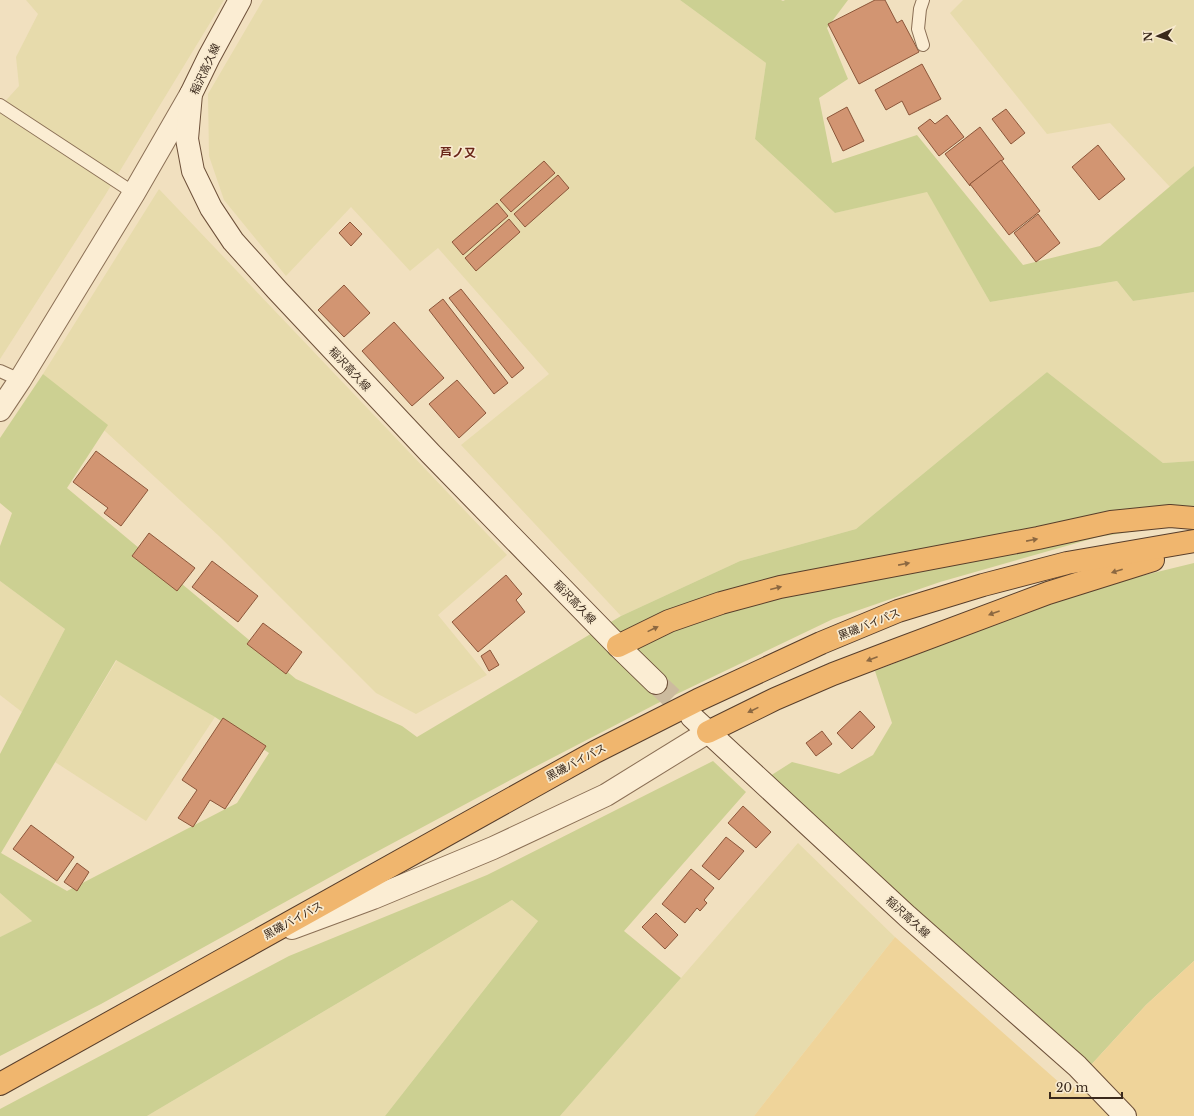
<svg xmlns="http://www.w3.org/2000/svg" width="1194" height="1116" font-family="'Libre Baskerville','Noto Sans JP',serif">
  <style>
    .farmland { fill: #e7dbac }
    .green { fill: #ccd092; fill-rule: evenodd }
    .sand { fill: #efd49a }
    .building { fill: #d29572; stroke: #8c563a }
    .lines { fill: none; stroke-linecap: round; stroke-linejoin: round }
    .secondary-tunnel { stroke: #ccbb9e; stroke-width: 22; stroke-dasharray: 22 11; stroke-linecap: butt }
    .service-casing { stroke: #8b7056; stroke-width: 14 }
    .minor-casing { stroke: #8b7056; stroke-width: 24 }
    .secondary-casing { stroke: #6d5039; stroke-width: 24 }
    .trunk-casing { stroke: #583e2b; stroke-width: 24 }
    .service { stroke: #fbedd3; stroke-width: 12 }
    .minor { stroke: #fbedd3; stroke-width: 22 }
    .secondary { stroke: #fbedd3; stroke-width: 22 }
    .trunk { stroke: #f0b66e; stroke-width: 22 }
    .oneway { fill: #8c6841 }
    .labels { text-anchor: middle; stroke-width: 3.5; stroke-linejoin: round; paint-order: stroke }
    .street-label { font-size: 11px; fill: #3a291c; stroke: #f8eacf }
    .neighbourhood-label { font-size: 12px; font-weight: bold; fill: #692518; stroke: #f8eacf }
  </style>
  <rect width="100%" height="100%" fill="#f1e0bf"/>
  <g class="farmland">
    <polygon points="26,0 224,0 104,197 0,359 0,107 19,86 16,57 38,14"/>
    <polygon points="263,0 680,0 766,63 755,139 835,213 927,191 990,302 1117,281 1133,301 1194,292 1194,461 1163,463 1047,372 856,529 740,561 621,616 461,445 549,374 438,248 410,271 351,207 286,276 224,200 209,156 208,94"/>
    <polygon points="963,0 1194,0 1194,166 1170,187 1110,123 1047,134 950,13"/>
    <polygon points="159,189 507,555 438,615 487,675 416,714 376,693 219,536 43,374"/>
    <polygon points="0,581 65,629 22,712 0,695"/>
    <polygon points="117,660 215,717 146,821 55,762"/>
    <polygon points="798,843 895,937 754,1116 560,1116 681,978"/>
    <polygon points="0,893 32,921 0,937"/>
    <polygon points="512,900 538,921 385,1116 147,1116"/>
  </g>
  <g class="green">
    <polygon points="680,0 781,0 783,1 785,0 848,0 827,28 848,79 819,98 832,163 917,135 1023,265 1100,246 1194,166 1194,292 1133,301 1117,281 990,302 927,192 835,213 755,139 766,63"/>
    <path d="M1047 372 1163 463 1194 461V522L1098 537 940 582 833 619 656 704 527 771 352 865 101 1004 0 1056V937L32 921 0 893V754L65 629 0 581V546L12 513 0 503V438L43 374 108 425 67 488 296 679 402 726 417 737 621 616 740 561 856 529ZM116 660 215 717 269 753 237 803 67 891 1 853Z"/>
    <polygon points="1194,563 1194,961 1146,1005 1091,1065 982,971 770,776 792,762 839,774 873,755 892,723 875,671 986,627 1112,583"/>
    <polygon points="713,761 746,792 624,931 681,978 560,1116 385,1116 538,921 512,900 147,1116 0,1116 0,1109 289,956 487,875"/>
  </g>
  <polygon class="sand" points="895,937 1070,1092 1091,1065 1146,1005 1194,961 1194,1116 754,1116"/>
  <g class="building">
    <polygon points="875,0 885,0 897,23 902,20 919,52 859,84 828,24"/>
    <polygon points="922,64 941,99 909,115 902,101 886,110 875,90"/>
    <polygon points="847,107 864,141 843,151 827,118"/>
    <polygon points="1006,109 1025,133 1011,144 992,119"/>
    <polygon points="947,115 964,137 939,156 918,128 930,119 935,124"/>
    <polygon points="980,127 1004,159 970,184 970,186 945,154"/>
    <polygon points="1098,145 1125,179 1099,200 1072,167"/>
    <polygon points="1001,160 1040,211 1009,235 970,184"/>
    <polygon points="544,161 555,173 511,212 500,200"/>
    <polygon points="558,175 569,188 525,227 514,214"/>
    <polygon points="497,203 508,216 463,255 452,242"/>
    <polygon points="1038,214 1060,243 1036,262 1014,233"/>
    <polygon points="509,219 520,232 476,271 465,258"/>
    <polygon points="350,222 362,234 351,246 339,233"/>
    <polygon points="344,285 370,313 344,337 318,310"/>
    <polygon points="461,289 524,368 512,378 449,298"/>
    <polygon points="443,299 508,383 494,394 429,310"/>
    <polygon points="394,322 444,378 412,406 362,351"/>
    <polygon points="457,380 486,413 459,438 429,404"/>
    <polygon points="96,451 148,490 121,526 104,513 108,508 73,482"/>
    <polygon points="149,533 195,568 177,591 132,556"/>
    <polygon points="212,561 258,596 238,622 192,587"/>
    <polygon points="506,575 522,594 516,600 525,612 478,652 452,622"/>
    <polygon points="263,623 302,652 286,674 247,644"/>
    <polygon points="490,650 499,665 489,671 481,656"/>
    <polygon points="860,711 875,727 852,749 837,733"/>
    <polygon points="223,718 266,746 225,809 210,800 193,827 178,818 197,790 182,780"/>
    <polygon points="822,731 832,744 816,756 806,743"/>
    <polygon points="743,806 771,832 756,848 728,823"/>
    <polygon points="31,825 74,857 57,881 13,849"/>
    <polygon points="726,837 744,851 719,880 702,866"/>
    <polygon points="77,863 89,872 77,891 64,882"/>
    <polygon points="691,869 714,888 704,900 707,903 700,911 697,908 685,923 662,904"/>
    <polygon points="656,913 678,935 665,949 642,927"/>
  </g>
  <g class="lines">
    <polyline class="secondary-tunnel" points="656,683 692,717"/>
    <g class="service-casing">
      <g id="service">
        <polyline points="923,45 918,29 920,9 923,0"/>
        <polyline points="0,105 134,193"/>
        <polyline points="0,371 20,380"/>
      </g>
    </g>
    <g class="minor-casing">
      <g id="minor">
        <polyline points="0,410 20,380 134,193 191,94"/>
        <polyline points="292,928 373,898 493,848 606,795 708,732"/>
      </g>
    </g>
    <g class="secondary-casing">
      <g id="secondary">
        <polyline points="240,0 209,57 191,94 187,139 193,171 211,208 233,241 277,290 430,453 618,646 656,683"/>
        <polyline points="692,717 907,916 1077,1066 1125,1116"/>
      </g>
    </g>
    <g class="trunk-casing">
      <g id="trunk">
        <polyline points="618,646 669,621 721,603 780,587 1038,538 1111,522 1170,516 1194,518"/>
        <polyline points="708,732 775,699 833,674 888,653 1048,593 1153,560"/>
        <polyline points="0,1084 595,752 698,700 821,643 898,611 983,585 1067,563 1194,541"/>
      </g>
    </g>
    <use href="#service" class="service"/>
    <use href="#minor" class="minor"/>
    <use href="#secondary" class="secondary"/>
    <use href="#trunk" class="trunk"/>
  </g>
  <defs><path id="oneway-solid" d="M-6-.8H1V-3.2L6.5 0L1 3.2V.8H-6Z"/></defs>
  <g class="oneway">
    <use href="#oneway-solid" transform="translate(1032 540) rotate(-11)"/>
    <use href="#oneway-solid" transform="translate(904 564) rotate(-11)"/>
    <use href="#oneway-solid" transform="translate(1117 571) rotate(162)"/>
    <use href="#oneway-solid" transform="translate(776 588) rotate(-14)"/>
    <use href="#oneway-solid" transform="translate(994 613) rotate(160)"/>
    <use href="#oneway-solid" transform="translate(653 629) rotate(-26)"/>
    <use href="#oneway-solid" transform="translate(872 659) rotate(159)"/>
    <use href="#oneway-solid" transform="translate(753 710) rotate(154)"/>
  </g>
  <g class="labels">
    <g class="street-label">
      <text transform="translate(205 69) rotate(-65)" y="4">稲沢高久線</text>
      <text transform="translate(350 369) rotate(47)" y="4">稲沢高久線</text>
      <text transform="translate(575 602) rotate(46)" y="4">稲沢高久線</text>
      <text transform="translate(869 624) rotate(-22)" y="4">黒磯バイパス</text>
      <text transform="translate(576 762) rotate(-28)" y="4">黒磯バイパス</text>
      <text transform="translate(908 917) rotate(42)" y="4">稲沢高久線</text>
      <text transform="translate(293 920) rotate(-29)" y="4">黒磯バイパス</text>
    </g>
    <g class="neighbourhood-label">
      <text x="458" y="157">芦ノ又</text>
    </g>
  </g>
  <g transform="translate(1158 36) rotate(267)" stroke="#f8eacf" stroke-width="3" paint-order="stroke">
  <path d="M0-3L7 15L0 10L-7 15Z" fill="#3a291c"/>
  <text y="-6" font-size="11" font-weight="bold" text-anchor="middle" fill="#3a291c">N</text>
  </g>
  <path d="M1050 1092v6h72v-6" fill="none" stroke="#3a291c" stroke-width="2"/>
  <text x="1056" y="1092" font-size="12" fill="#3a291c" stroke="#f8eacf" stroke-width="3" paint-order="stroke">20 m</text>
</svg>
